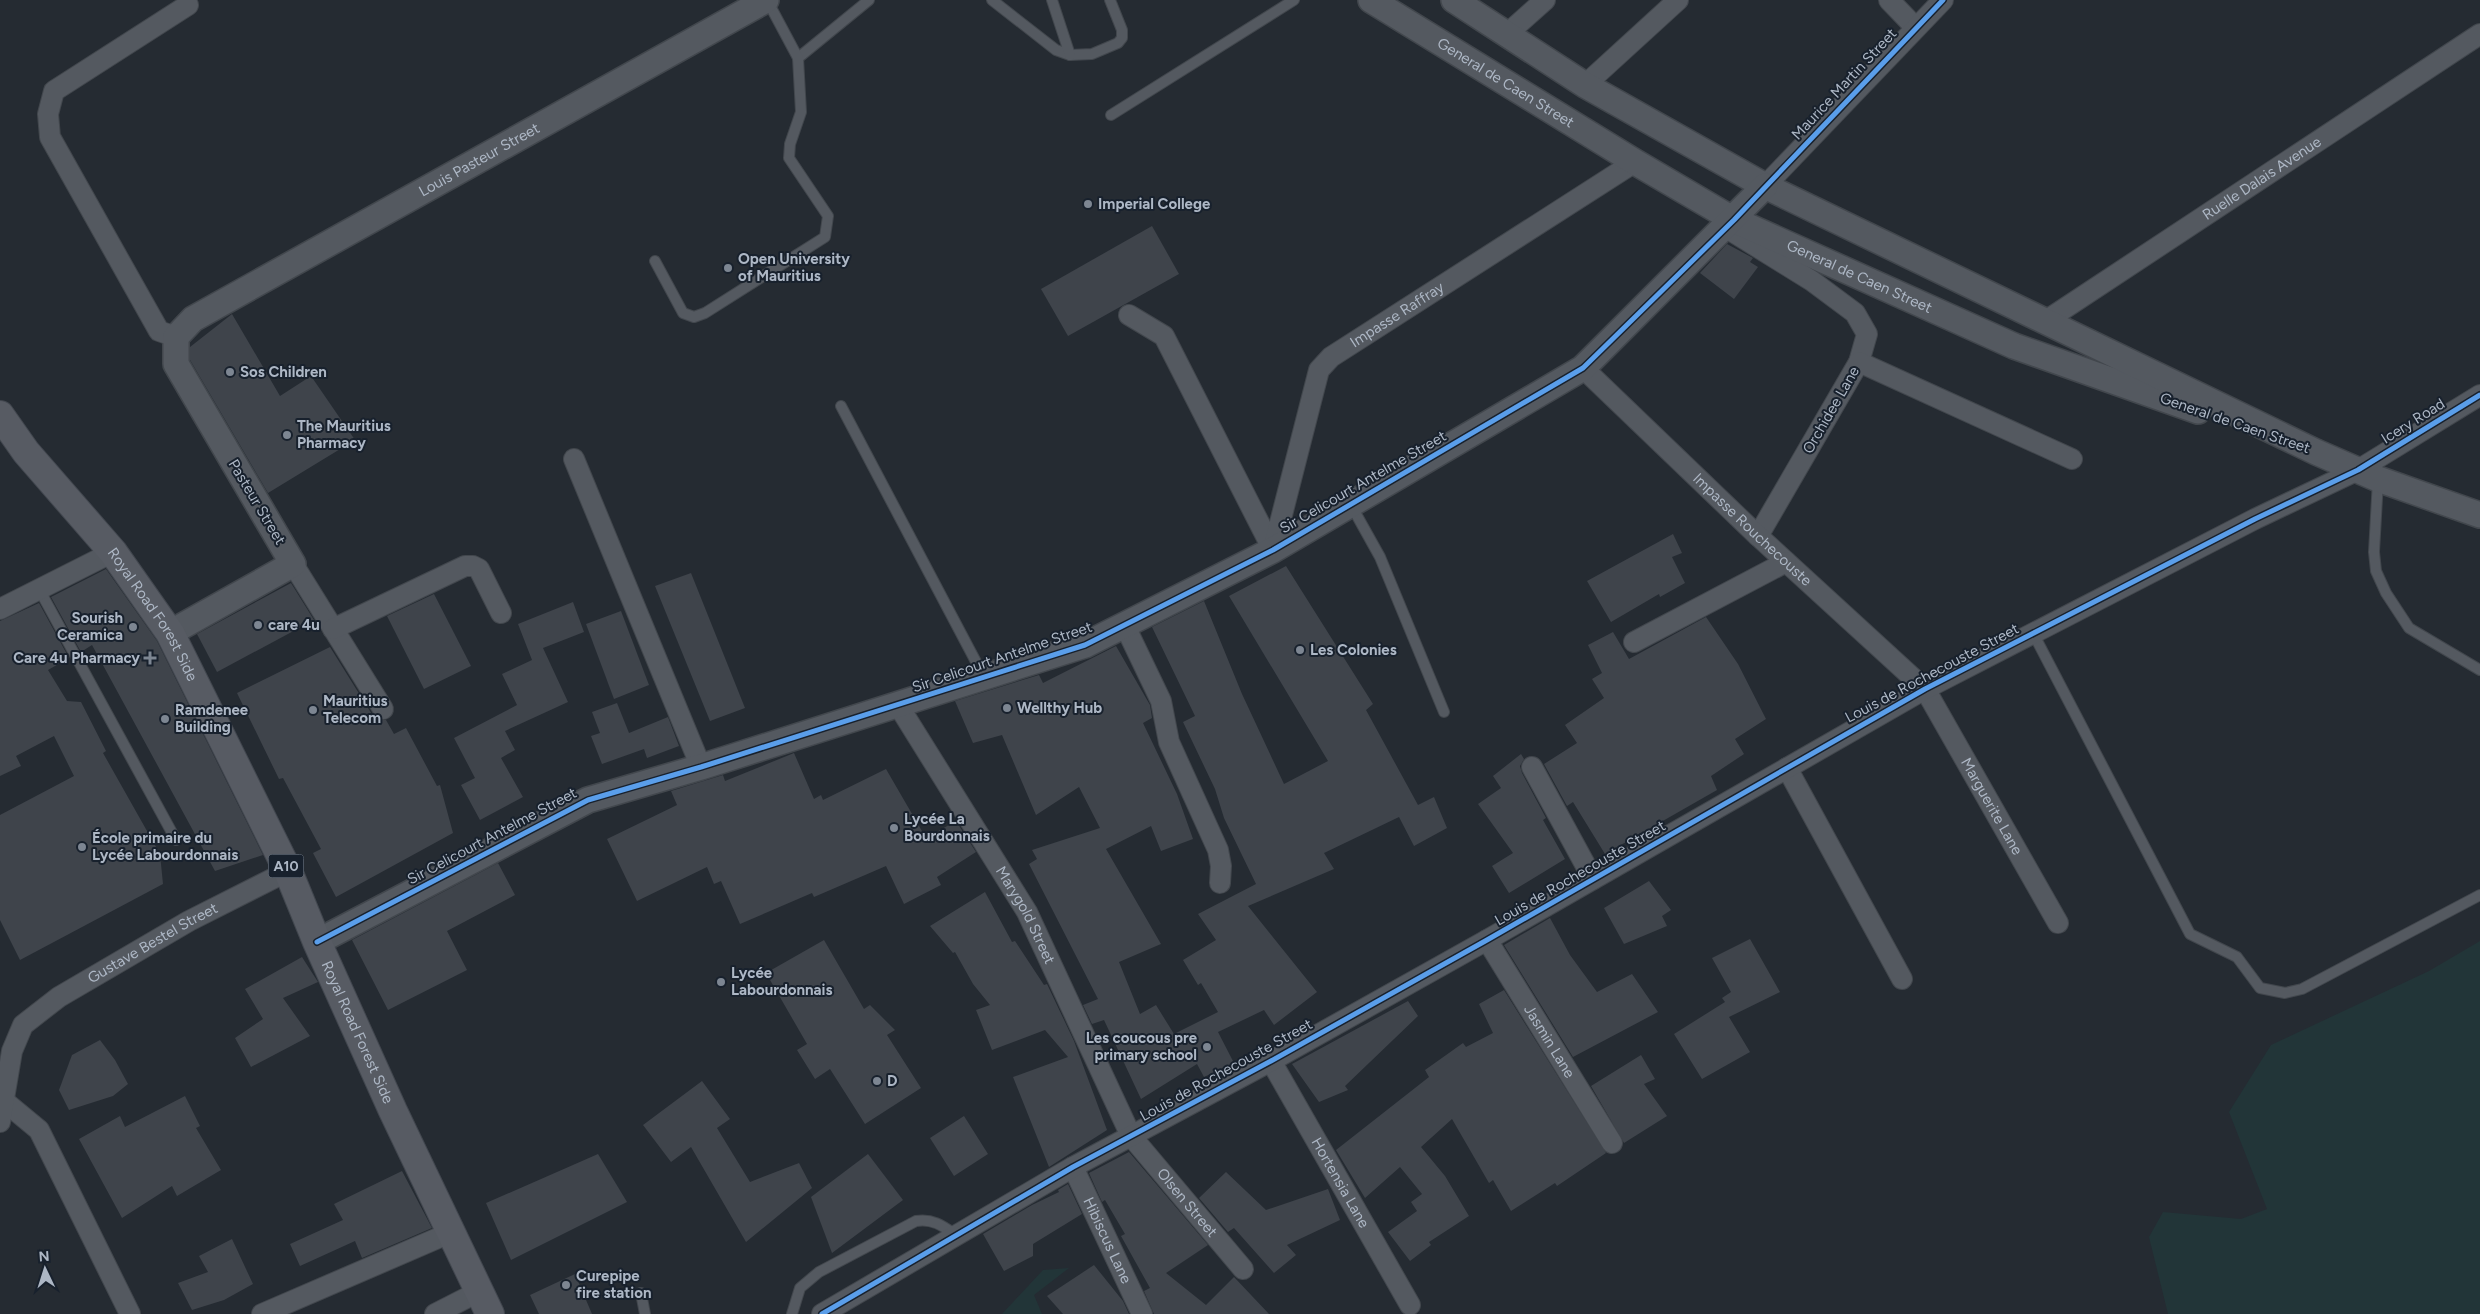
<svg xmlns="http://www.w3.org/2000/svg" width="2480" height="1314" font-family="Figtree,sans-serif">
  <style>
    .green { fill: #223538 }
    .building { fill: #3f444b }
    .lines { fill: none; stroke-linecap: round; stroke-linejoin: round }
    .service-casing { stroke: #42474d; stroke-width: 12 }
    .minor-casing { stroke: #42474d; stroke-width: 22 }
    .tertiary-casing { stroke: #42474d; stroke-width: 28 }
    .primary-casing { stroke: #42474f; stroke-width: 30 }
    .service { stroke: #545960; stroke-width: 10 }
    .minor { stroke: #545960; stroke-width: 20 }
    .tertiary { stroke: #545960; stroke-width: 25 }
    .primary { stroke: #575b63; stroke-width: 28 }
    .cycleway-casing { stroke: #18212d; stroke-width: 8 }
    .cycleway { stroke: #5a9eea; stroke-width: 5 }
    .poi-dot { fill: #7d8692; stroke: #18212d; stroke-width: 2 }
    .labels { text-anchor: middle; stroke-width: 4; stroke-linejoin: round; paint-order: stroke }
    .shield { fill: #18212d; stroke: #808a97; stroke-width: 1 }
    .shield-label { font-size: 14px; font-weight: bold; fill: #adb7c5 }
    .street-label { font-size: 15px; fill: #adb7c5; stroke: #18212d }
    .poi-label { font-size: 15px; font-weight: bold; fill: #adb7c5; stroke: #18212d; text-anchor: start }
  </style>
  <rect width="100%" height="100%" fill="#252b32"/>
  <g class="green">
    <polygon points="2480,941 2480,1314 2168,1314 2149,1237 2163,1212 2241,1219 2267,1209 2229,1112 2271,1045 2429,971"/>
    <polygon points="1069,1268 1034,1295 1042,1314 1002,1314 1043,1270"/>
  </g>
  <g class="building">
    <polygon points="1152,226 1179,274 1068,336 1041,289"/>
    <polygon points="1727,244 1753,258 1750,262 1758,267 1734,299 1700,273"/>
    <polygon points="232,314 280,396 311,376 355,440 268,493 190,360 190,347"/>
    <polygon points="1673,534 1682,553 1672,557 1685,583 1660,597 1659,594 1611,622 1587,581"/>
    <polygon points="1286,566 1373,704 1366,710 1418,805 1434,797 1447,828 1414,846 1399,817 1324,853 1334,869 1248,906 1317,992 1274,1025 1264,1010 1218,1032 1234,1063 1204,1077 1197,1064 1141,1099 1104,1020 1092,1024 1083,1005 1098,999 1029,864 1037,859 1032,850 1100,828 1079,787 1036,815 1002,735 973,743 955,701 1039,675 1043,683 1116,646 1150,705 1152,718 1143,723 1177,794 1193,839 1161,851 1151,826 1106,849 1161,944 1119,962 1140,1014 1156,1005 1174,1034 1218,1012 1201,983 1198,985 1183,960 1216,940 1198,914 1256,884 1224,818 1215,789 1183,722 1195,716 1152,627 1204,601 1242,694 1284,784 1328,761 1229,596"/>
    <polygon points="106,569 157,641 263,855 215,871 92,645 81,652 51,597"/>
    <polygon points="691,573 745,708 710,721 655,586"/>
    <polygon points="291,583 314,620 217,672 197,634"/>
    <polygon points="434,594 471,666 424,689 387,616"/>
    <polygon points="573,602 584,632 543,648 568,702 505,731 515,750 501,758 523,797 480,820 461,785 475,778 454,738 517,705 502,674 532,660 518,624"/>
    <polygon points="39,603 69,658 48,670 67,701 81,702 106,751 103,753 160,854 163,884 20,960 0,920 0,815 74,776 54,736 16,756 21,766 0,776 0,621"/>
    <polygon points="621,611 649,685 614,699 586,624"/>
    <polygon points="1706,617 1738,664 1766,719 1735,739 1744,754 1711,776 1717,790 1605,854 1573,802 1567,806 1544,764 1577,743 1565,725 1604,698 1592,679 1602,673 1588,645 1613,632 1629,659"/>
    <polygon points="330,647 373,716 378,720 386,720 394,734 406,728 437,786 440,785 453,833 336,897 313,853 321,849 283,778 279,779 237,693"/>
    <polygon points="617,703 629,733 668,717 679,746 647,758 644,749 602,764 591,736 600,733 592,712"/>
    <polygon points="794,753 814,799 821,795 823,800 886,769 926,838 956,821 976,852 937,877 941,885 904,904 886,866 814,897 812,893 740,924 721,881 714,884 707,867 637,901 607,839 677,805 671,791 723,775 725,781"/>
    <polygon points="1521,754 1524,759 1520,766 1522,773 1546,818 1543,820 1565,859 1509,893 1492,866 1513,853 1478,804 1501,788 1493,776"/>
    <polygon points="498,863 515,895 447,931 467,970 388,1010 352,940"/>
    <polygon points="1649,881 1671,910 1662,916 1667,926 1624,944 1604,908"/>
    <polygon points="985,892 1012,942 1015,941 1044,985 1047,984 1074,1041 1107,1130 1049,1167 1013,1077 1068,1057 1045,1030 992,1050 976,1010 990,1005 973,984 955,952 953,953 930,926"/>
    <polygon points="1550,918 1570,955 1597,992 1632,974 1658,1012 1573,1057 1504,945"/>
    <polygon points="1750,939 1780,992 1729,1017 1750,1052 1702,1079 1674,1034 1725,1002 1722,998 1731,992 1712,958"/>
    <polygon points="824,940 864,1009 870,1005 895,1030 887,1035 921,1088 865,1124 830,1069 815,1079 797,1050 807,1044 766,973"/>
    <polygon points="302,957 318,982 283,998 310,1036 251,1067 235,1038 263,1019 245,989"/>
    <polygon points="1504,990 1606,1153 1557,1186 1555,1183 1511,1211 1493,1180 1489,1183 1452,1119 1421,1147 1445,1176 1469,1216 1429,1242 1431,1245 1410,1261 1388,1232 1417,1211 1411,1202 1422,1194 1400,1167 1365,1198 1336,1150 1429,1077 1425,1070 1463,1043 1466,1047 1493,1033 1479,1004"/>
    <polygon points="1408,1001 1418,1016 1345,1086 1348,1090 1319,1102 1292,1064"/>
    <polygon points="100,1040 115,1060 128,1084 113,1096 69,1110 59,1090 72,1055"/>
    <polygon points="1641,1055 1655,1079 1644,1084 1667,1116 1624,1143 1591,1086"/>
    <polygon points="702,1081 730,1119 717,1128 750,1182 799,1163 812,1188 746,1242 691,1147 671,1162 643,1125"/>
    <polygon points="185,1096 200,1126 196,1128 221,1170 177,1196 172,1186 122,1218 79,1139 120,1116 125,1127"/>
    <polygon points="964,1116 988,1154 954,1176 930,1138"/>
    <polygon points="1129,1152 1208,1245 1166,1273 1206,1305 1234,1277 1269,1314 1154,1314 1144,1291 1150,1288 1121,1236 1125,1234 1105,1200 1102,1202 1089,1173"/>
    <polygon points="598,1154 627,1202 511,1260 486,1203"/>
    <polygon points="868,1154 903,1200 832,1253 811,1197"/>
    <polygon points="402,1171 432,1228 362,1258 355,1241 300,1266 290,1244 343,1220 334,1204"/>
    <polygon points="1226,1172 1266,1210 1328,1189 1340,1220 1287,1245 1296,1255 1274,1273 1234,1228 1228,1232 1199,1198"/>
    <polygon points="1068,1184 1082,1214 1033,1244 1033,1256 1004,1271 983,1234 1032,1205 1059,1192 1058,1190"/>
    <polygon points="232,1239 253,1284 224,1300 192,1310 178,1283 208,1272 199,1256"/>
    <polygon points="1094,1265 1123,1301 1129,1314 1063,1314 1047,1296"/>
    <polygon points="575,1274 592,1314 539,1314 530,1295"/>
  </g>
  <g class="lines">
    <g class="service-casing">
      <g id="service">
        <polyline points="992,0 1056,50 1070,55 1092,54 1118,43 1122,38 1122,30 1110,0"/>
        <polyline points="1052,0 1070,55"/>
        <polyline points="798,58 869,0"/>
        <polyline points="1111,115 1294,0"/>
        <polyline points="655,261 683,313 694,317 705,313 825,237 828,216 789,158 790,144 801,112 798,58 767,0"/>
        <polyline points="841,406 984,677"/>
        <polyline points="2378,480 2374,552 2376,571 2386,593 2409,628 2480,670"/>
        <polyline points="1351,505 1380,557 1444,712"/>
        <polyline points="39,589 176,840"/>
        <polyline points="2033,633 2190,934 2237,957 2260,988 2285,993 2302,989 2480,895"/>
        <polyline points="641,1293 645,1314"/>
        <path d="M792 1314 800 1288 819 1272 916 1221C932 1218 943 1226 956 1235"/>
      </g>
    </g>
    <g class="minor-casing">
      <g id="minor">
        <polyline points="1889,0 1915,27"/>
        <polyline points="1507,34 1545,0"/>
        <polyline points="1585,85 1678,0"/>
        <polyline points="1765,186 1943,0"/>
        <polyline points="1725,227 1812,281 1855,313 1867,334 1859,362 1758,536"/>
        <polyline points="1129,315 1164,336 1273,550"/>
        <path id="s1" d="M2044 322 2480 34"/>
        <polyline points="176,337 159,331 50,137 48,114 54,91 188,5"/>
        <polyline points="1859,362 2072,459"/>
        <path id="s2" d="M1583 368 1758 536 1925 689 2058 923"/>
        <polyline points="574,459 701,767"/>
        <path id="s3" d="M1273 550 1319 370 1331 357 1635 162"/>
        <polyline points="293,564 383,709"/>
        <polyline points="0,609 113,552"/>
        <polyline points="1125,626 1161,701 1169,742 1218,850 1221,866 1220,883"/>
        <polyline points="333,629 465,566 473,566 479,569 501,613"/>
        <polyline points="1634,642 1786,562"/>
        <path id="s4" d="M898 705 1027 912 1131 1136 1243 1269"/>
        <polyline points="1532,767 1593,879"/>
        <polyline points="1787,768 1902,979"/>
        <path id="s5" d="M1487 940 1612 1143"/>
        <path id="s6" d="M1271 1061 1410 1305"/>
        <polyline points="4,1101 39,1130 130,1314"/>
        <path id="s7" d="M0 1122 12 1051 23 1025 59 997 189 921 288 871"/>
        <path id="s8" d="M1073 1167 1142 1314"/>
        <polyline points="262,1314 452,1232"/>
        <polyline points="435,1314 480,1291"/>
        <polyline points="822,1314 1073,1167 1271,1061 1487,940 1925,689 2255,519 2358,470 2480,395"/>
      </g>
    </g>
    <g class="tertiary-casing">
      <g id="tertiary">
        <path id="s9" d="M1371 0 1635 162 1734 220 2014 346 2198 411"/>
        <polyline points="1454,0 1585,85 1765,186 2316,452 2378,479 2480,515"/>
        <path id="s10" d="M170 633 293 564 176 364V337L193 319 766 0"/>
        <polyline points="317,942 588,800 701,767 1085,645 1273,550 1583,368 1765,186"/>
      </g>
    </g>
    <g class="primary-casing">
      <g id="primary">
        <path id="s11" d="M0 415 26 452 113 552 170 633 288 871 317 942 393 1111 490 1314"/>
      </g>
    </g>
    <use href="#service" class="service"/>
    <use href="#minor" class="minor"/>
    <use href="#tertiary" class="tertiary"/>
    <use href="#primary" class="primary"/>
    <g class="cycleway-casing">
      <g id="cycleway">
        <polyline points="317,942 588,800 701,767 1085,645 1273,550 1583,368 1734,220 1943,0"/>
        <polyline points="822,1314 1073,1167 1271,1061 1487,940 1925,689 2255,519 2358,470 2480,395"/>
      </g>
    </g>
    <use href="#cycleway" class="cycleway"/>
  </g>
  <g class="poi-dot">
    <circle cx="1088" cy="204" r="5"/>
    <circle cx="728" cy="268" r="5"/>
    <circle cx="230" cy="372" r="5"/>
    <circle cx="287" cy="435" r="5"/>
    <circle cx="258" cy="625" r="5"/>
    <circle cx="133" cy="627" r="5"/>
    <circle cx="1300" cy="650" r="5"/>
    <path d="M147.5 650.5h5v5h5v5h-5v5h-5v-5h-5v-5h5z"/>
    <circle cx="1007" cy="708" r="5"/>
    <circle cx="313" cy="710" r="5"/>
    <circle cx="165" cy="719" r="5"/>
    <circle cx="894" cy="828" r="5"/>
    <circle cx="82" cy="847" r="5"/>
    <circle cx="721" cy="982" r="5"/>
    <circle cx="1207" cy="1047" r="5"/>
    <circle cx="877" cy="1081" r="5"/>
    <circle cx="566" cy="1285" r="5"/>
  </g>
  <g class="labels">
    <rect class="shield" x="268.5" y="854.5" width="35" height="23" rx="4"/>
    <g class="shield-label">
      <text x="286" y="871">A10</text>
    </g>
    <g class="street-label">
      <text dy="5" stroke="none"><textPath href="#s9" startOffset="158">General de Caen Street</textPath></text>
      <text transform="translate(1844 84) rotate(-47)" y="5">Maurice Martin Street</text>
      <text dy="5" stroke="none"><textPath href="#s10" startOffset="752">Louis Pasteur Street</textPath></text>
      <text dy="5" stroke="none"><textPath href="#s1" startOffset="261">Ruelle Dalais Avenue</textPath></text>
      <text dy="5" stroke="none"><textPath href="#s9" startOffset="562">General de Caen Street</textPath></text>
      <text dy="5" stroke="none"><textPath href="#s3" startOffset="282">Impasse Raffray</textPath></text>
      <text transform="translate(1831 410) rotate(-60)" y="5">Orchidee Lane</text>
      <text transform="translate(2413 421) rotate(-32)" y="5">Icery Road</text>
      <text transform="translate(2235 423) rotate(19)" y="5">General de Caen Street</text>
      <text transform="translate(1363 482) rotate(-30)" y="5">Sir Celicourt Antelme Street</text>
      <text transform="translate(257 502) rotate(59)" y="5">Pasteur Street</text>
      <text dy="5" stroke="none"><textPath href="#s2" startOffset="234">Impasse Rouchecouste</textPath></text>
      <text dy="5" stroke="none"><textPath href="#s11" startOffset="252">Royal Road Forest Side</textPath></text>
      <text transform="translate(1002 657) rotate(-19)" y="5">Sir Celicourt Antelme Street</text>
      <text transform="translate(1932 673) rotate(-28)" y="5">Louis de Rochecouste Street</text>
      <text dy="5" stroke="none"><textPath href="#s2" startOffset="604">Marguerite Lane</textPath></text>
      <text transform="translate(492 836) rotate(-28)" y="5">Sir Celicourt Antelme Street</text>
      <text transform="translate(1580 873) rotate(-30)" y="5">Louis de Rochecouste Street</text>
      <text dy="5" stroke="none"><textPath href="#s4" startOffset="246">Marygold Street</textPath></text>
      <text dy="5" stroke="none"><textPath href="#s7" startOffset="254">Gustave Bestel Street</textPath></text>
      <text dy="5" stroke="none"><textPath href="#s11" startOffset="718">Royal Road Forest Side</textPath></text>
      <text dy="5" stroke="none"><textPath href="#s5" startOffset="119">Jasmin Lane</textPath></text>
      <text transform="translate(1226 1070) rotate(-29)" y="5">Louis de Rochecouste Street</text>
      <text dy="5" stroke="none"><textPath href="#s6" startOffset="140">Hortensia Lane</textPath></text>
      <text dy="5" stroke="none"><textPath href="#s4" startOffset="578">Olsen Street</textPath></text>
      <text dy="5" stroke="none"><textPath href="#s8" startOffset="81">Hibiscus Lane</textPath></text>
    </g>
    <g class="poi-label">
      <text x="1098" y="209">Imperial College</text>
      <text x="738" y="264">Open University<tspan x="738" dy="17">of Mauritius</tspan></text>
      <text x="240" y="377">Sos Children</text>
      <text x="297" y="431">The Mauritius<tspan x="297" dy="17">Pharmacy</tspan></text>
      <text x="123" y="623" text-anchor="end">Sourish<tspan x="123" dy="17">Ceramica</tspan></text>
      <text x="268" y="630">care 4u</text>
      <text x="1310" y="655">Les Colonies</text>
      <text x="140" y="663" text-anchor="end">Care 4u Pharmacy</text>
      <text x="323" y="706">Mauritius<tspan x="323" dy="17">Telecom</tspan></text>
      <text x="1017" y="713">Wellthy Hub</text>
      <text x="175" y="715">Ramdenee<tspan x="175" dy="17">Building</tspan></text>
      <text x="904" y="824">Lycée La<tspan x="904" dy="17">Bourdonnais</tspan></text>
      <text x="92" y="843">École primaire du<tspan x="92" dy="17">Lycée Labourdonnais</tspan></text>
      <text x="731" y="978">Lycée<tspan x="731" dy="17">Labourdonnais</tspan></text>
      <text x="1197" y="1043" text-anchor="end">Les coucous pre<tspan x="1197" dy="17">primary school</tspan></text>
      <text x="887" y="1086">D</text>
      <text x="576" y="1281">Curepipe<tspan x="576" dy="17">fire station</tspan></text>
    </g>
  </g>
  <g transform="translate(45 1269) rotate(356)" stroke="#18212d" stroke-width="4" paint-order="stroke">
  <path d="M0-4L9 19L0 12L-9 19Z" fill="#adb7c5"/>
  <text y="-8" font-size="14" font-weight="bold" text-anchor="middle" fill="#adb7c5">N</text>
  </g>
</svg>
